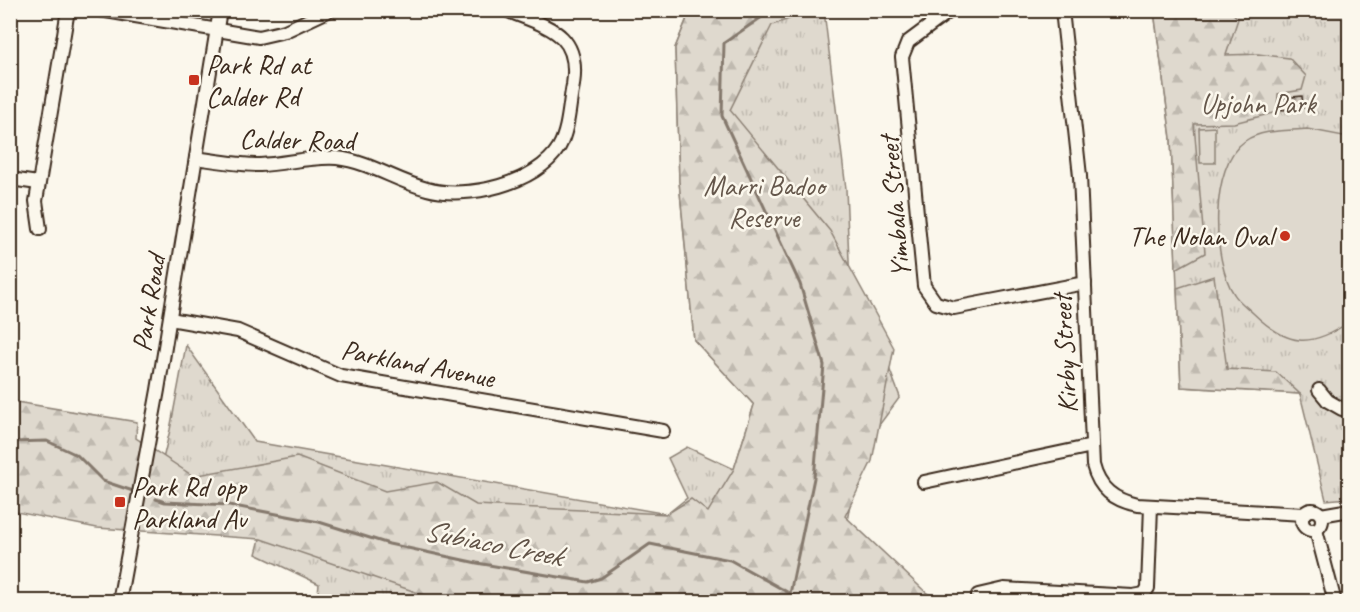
<svg xmlns="http://www.w3.org/2000/svg" width="1360" height="612" font-family="Caveat,sans-serif">
  <style>
    .grass { fill: url(#grass-tufts); stroke: #8d8276; stroke-width: 1.5 }
    .forest { fill: url(#forest-firs); stroke: #8d8276; stroke-width: 1.5 }
    .garden { fill: #dfd9ce; stroke: #8d8276; stroke-width: 1.5 }
    .lines { fill: none; stroke-linecap: round; stroke-linejoin: round }
    .stream { stroke: #85796d; stroke-width: 3 }
    .building { fill: url(#building-hatch); stroke: #3b2a1e; stroke-width: 1.5 }
    .minor-casing { stroke: #3b2a1e; stroke-width: 16 }
    .minor { stroke: #fbf7ec; stroke-width: 12 }
    .poi-dot { fill: #c8321e; stroke: #fbf7ec; stroke-width: 2 }
    .labels { text-anchor: middle; stroke-width: 5; stroke-linejoin: round; paint-order: stroke }
    .poi-label { font-size: 28px; fill: #3b2a1e; stroke: #fbf7ec; text-anchor: start }
    .park-label { font-size: 28px; fill: #64564a; stroke: #fbf7ec }
    .street-label { font-size: 28px; fill: #3b2a1e; stroke: #fbf7ec }
    .water-label { font-size: 30px; font-style: italic; fill: #605246; stroke: #fbf7ec }
  </style>
  <defs>
    <pattern id="grass-tufts" width="24" height="20" patternUnits="userSpaceOnUse" patternTransform="scale(1.5)"><rect width="24" height="20" fill="#dfd9ce"/><path d="M3 7l-1-3M5 7V3M7 7l1-3M15 17l-1-3M17 17v-4M19 17l1-3" fill="none" stroke="#c0bab0"/></pattern>
    <pattern id="forest-firs" width="22" height="20" patternUnits="userSpaceOnUse" patternTransform="scale(1.5)"><rect width="22" height="20" fill="#dfd9ce"/><path d="M5 1l3.5 6h-7zM16 11l3.5 6h-7z" fill="#c0bab0"/></pattern>
    <pattern id="building-hatch" width="6" height="6" patternUnits="userSpaceOnUse" patternTransform="scale(1.5)"><rect width="6" height="6" fill="#ccc4b9"/><path d="M-1 1l2-2M0 6l6-6M5 7l2-2" fill="none" stroke="#a79f96"/></pattern>
  </defs>
  <rect width="100%" height="100%" fill="#fbf7ec"/>
  <filter id="ink" filterUnits="userSpaceOnUse"><feTurbulence type="fractalNoise" baseFrequency=".0167" numOctaves="2"/><feDisplacementMap in="SourceGraphic" scale="12" xChannelSelector="R" yChannelSelector="G"/><feConvolveMatrix kernelMatrix="1 2 1 2 8 2 1 2 1" color-interpolation-filters="sRGB"/></filter>
  <g filter="url(#ink)">
    <g class="grass">
      <polygon points="690,11 835,11 825,19 846,189 850,285 874,328 900,397 859,452 840,562 883,570 934,597 956,598 957,601 317,601 319,584 256,554 260,539 150,513 170,430 186,345 255,442 667,514 687,498 668,458 687,447 734,469 754,405 694,340 679,181 675,48"/>
      <polygon points="1154,11 1349,11 1349,498 1326,500 1300,394 1181,387 1171,138"/>
    </g>
    <g class="forest">
      <polygon points="690,11 812,11 772,25 730,110 830,231 894,348 872,461 845,516 935,601 442,601 261,539 97,528 11,511 10,401 137,422 136,438 193,476 297,457 385,491 437,482 476,505 667,514 691,499 708,512 734,469 754,405 694,340 679,181 675,48"/>
      <polygon points="1154,11 1231,11 1238,19 1226,55 1258,54 1289,58 1306,76 1302,90 1278,94 1277,112 1234,123 1194,124 1205,253 1176,269 1171,138"/>
      <polygon points="1214,276 1227,369 1276,372 1300,394 1181,387 1177,288"/>
    </g>
    <g class="garden">
      <polygon points="1215,127 1215,163 1200,163 1199,128"/>
      <path d="M1307 129 1349 137V322C1310 349 1287 346 1253 313 1247 307 1238 301 1234 294 1212 261 1209 165 1245 141 1262 129 1288 131 1307 129Z"/>
    </g>
    <g class="lines">
      <g class="stream">
        <polyline points="772,10 724,43 722,116 800,284 824,365 814,478 790,594"/>
        <polyline points="10,442 47,441 77,455 103,481 136,492"/>
        <polyline points="156,499 165,502 229,505 319,522 389,544 477,563 588,582 601,578 650,544 730,560 805,602"/>
      </g>
    </g>
    <polygon class="building" points="1302,96 1303,108 1282,110 1281,98"/>
    <g class="lines">
      <g class="minor-casing">
        <g id="minor">
          <polyline points="100,10 259,37 285,31 330,10"/>
          <polyline points="951,10 908,42 902,57 924,286 936,303 954,308 1085,283"/>
          <path d="M1062 10 1080 176 1093 465C1099 489 1114 500 1137 505L1304 514"/>
          <path d="M196 158C217 161 239 165 260 165 285 164 311 156 337 158 370 162 396 181 427 189 466 200 537 184 559 147 569 129 569 105 573 85 581 32 547 27 506 10"/>
          <polyline points="10,179 38,183"/>
          <polyline points="40,229 36,201 68,10"/>
          <polyline points="170,319 238,331 341,376 663,431"/>
          <polyline points="1319,390 1328,401 1342,409"/>
          <polyline points="924,482 1092,446"/>
          <circle cx="1312" cy="520" r="10"/>
          <polyline points="1321,515 1350,510"/>
          <polyline points="1316,530 1335,602"/>
          <polyline points="978,595 1004,589 1133,596 1144,594 1148,588 1151,506"/>
          <polyline points="119,602 158,390 220,10"/>
        </g>
      </g>
      <use href="#minor" class="minor"/>
    </g>
  </g>
  <g class="poi-dot">
    <rect x="188" y="74" width="12" height="12" rx="3"/>
    <circle cx="1285" cy="236" r="6"/>
    <rect x="114" y="496" width="12" height="12" rx="3"/>
  </g>
  <g class="labels">
    <g class="poi-label">
      <text x="206" y="74">Park Rd at<tspan x="206" dy="32">Calder Rd</tspan></text>
      <text x="1273" y="246" text-anchor="end">The Nolan Oval</text>
      <text x="132" y="496">Park Rd opp<tspan x="132" dy="32">Parkland Av</tspan></text>
    </g>
    <g class="park-label">
      <text x="1258" y="113">Upjohn Park</text>
      <text x="764" y="195">Marri Badoo<tspan x="764" dy="32">Reserve</tspan></text>
    </g>
    <g class="street-label">
      <text transform="translate(297 139) rotate(1)" y="10">Calder Road</text>
      <text transform="translate(894 207) rotate(-95)" y="10">Yimbala Street</text>
      <text transform="translate(148 303) rotate(-81)" y="10">Park Road</text>
      <text transform="translate(1064 354) rotate(-93)" y="10">Kirby Street</text>
      <text transform="translate(418 363) rotate(11)" y="10">Parkland Avenue</text>
    </g>
    <g class="water-label">
      <text transform="translate(493 543) rotate(11)" y="10">Subiaco Creek</text>
    </g>
  </g>
  <rect width="1360" height="612" fill="none" stroke="#fbf7ec" stroke-width="36"/>
  <rect x="18" y="18" width="1324" height="576" fill="none" stroke="#3b2a1e" stroke-width="2" filter="url(#ink)"/>
</svg>
